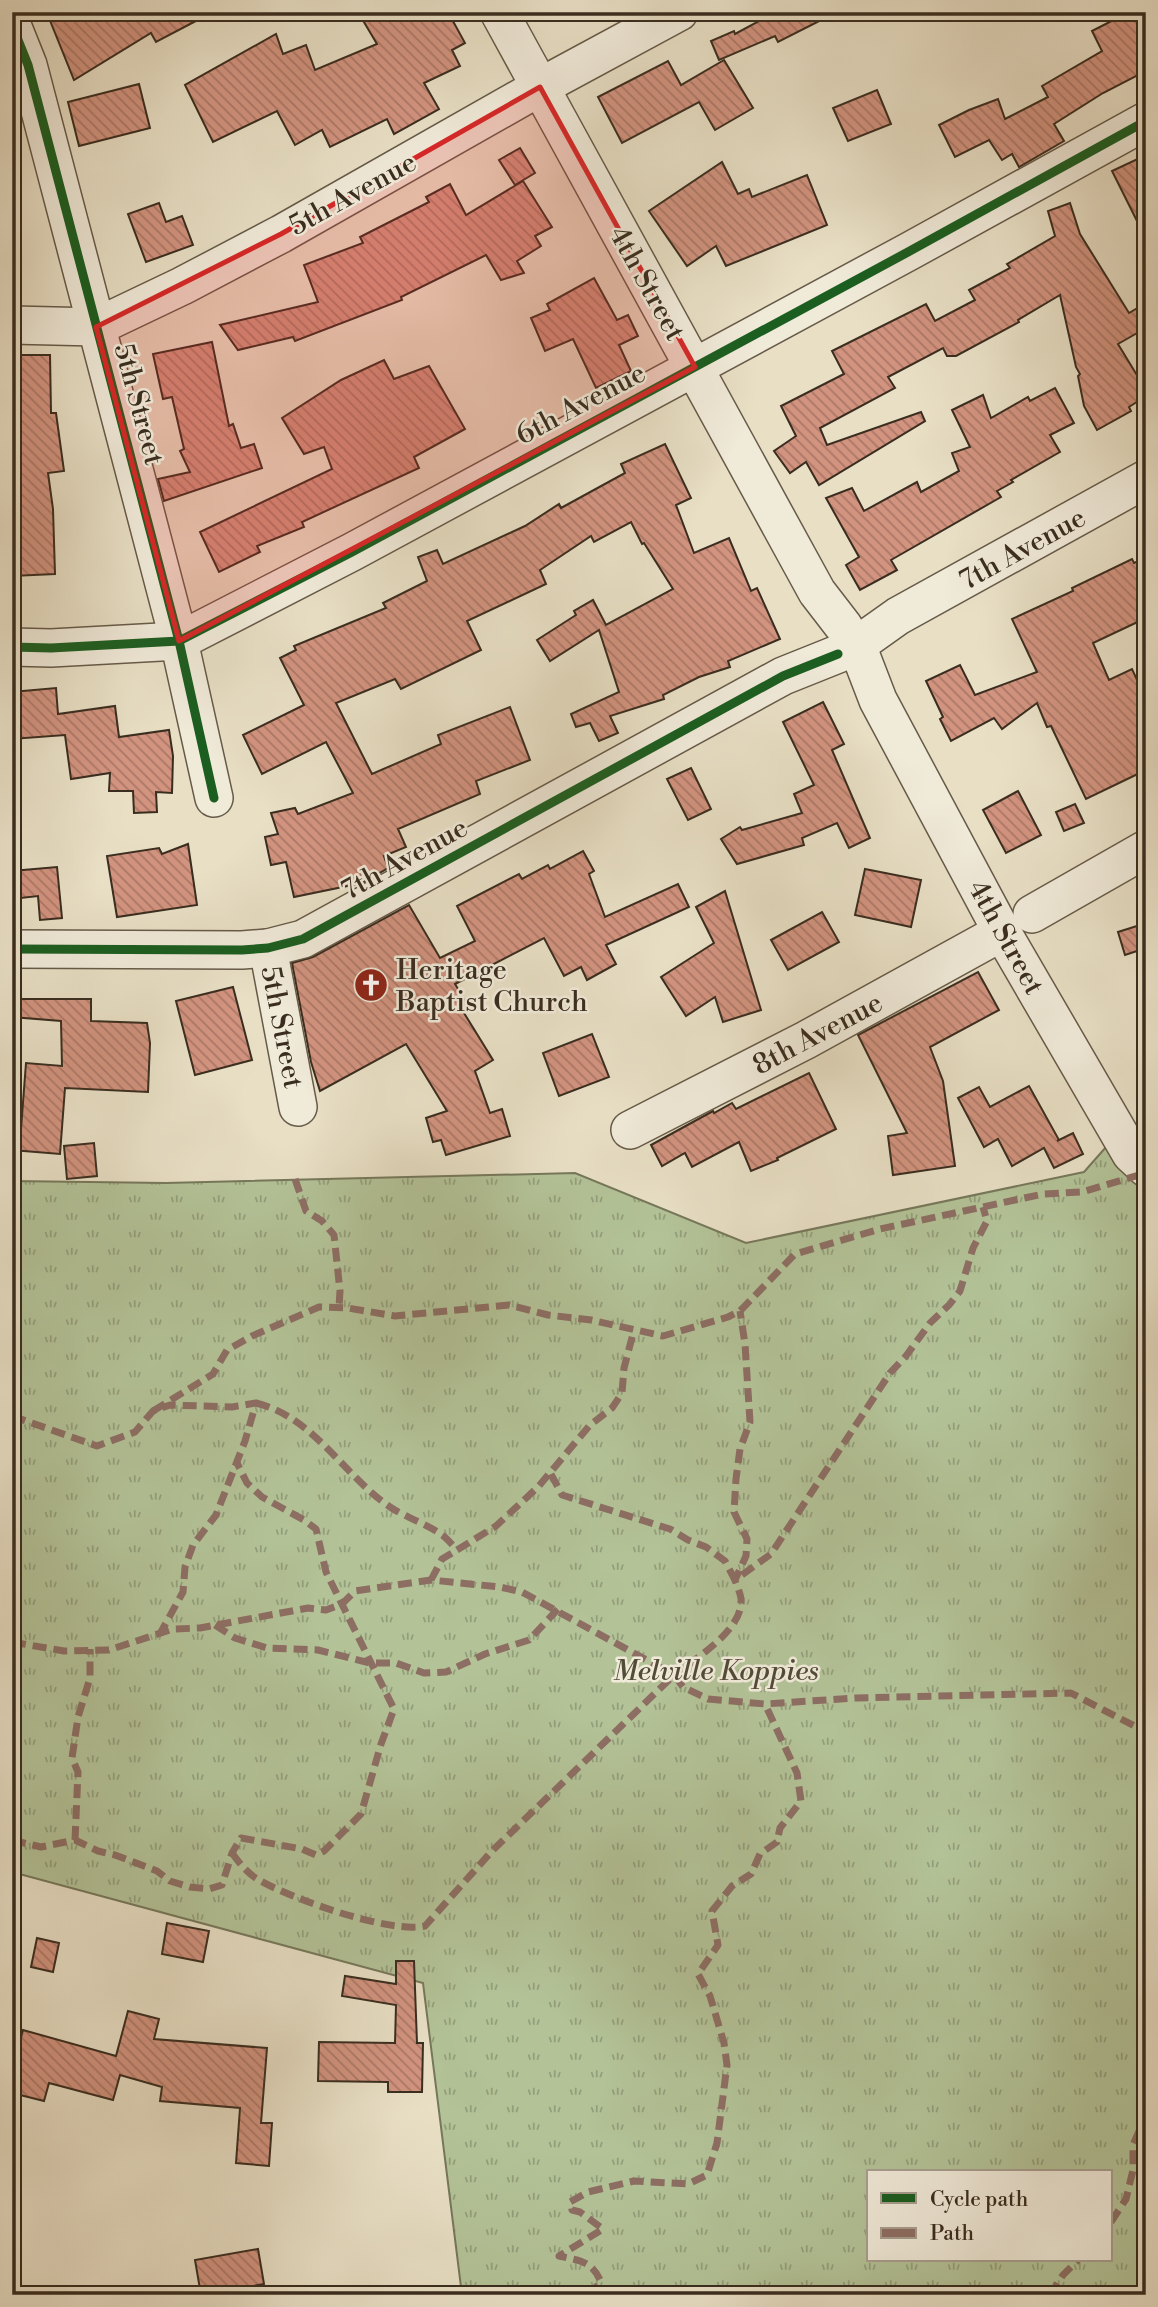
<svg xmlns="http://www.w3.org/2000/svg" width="1158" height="2307" font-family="'Libre Bodoni',serif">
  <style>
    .park { fill: url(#park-tufts); stroke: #76785b; stroke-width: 2; fill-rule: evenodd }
    .building { fill: url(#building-back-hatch); stroke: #3a2d1f; stroke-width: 2 }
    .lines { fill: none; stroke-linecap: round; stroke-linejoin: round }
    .minor-casing { stroke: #665a48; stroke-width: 40 }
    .minor { stroke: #f0ead9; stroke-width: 37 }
    .quiet { stroke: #8d6e63; stroke-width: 7; stroke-dasharray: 14 7; stroke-linecap: butt }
    .cycleway-casing { stroke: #f0ead9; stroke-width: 13 }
    .cycleway { stroke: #1b5e20; stroke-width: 9 }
    .marked { fill: #d62828; fill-opacity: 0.2; stroke: #d62828; stroke-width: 5; stroke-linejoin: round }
    .labels { text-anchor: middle; stroke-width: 5; stroke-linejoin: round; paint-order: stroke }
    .street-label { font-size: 28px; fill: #3a2d1f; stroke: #f0ead9 }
    .poi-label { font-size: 28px; fill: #3a2d1f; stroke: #f0ead9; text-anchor: start }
    .park-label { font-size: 28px; font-style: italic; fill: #524b37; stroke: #f0ead9 }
  </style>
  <defs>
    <pattern id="park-tufts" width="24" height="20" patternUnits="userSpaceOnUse" patternTransform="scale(1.75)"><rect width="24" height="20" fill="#b3c297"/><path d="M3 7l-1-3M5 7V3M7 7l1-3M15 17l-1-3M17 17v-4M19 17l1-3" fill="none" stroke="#939e7b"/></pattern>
    <pattern id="building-back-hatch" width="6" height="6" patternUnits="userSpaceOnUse" patternTransform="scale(1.75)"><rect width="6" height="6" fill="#d2937f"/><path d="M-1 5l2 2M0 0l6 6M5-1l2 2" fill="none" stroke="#ab7867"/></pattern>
  </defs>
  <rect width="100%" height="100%" fill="#e8dfc5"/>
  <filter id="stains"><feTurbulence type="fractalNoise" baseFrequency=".00286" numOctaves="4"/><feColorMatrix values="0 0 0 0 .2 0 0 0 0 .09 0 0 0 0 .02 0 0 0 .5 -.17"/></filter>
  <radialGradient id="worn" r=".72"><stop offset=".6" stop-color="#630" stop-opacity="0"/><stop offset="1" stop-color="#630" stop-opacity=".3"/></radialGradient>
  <path class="park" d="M1114 1138 1129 1178 1146 1187V2295H462L423 1983 12 1872V1181L166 1183 575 1173 746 1243 1084 1172ZM869 2172H1111V2260H869Z"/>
  <g class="building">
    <polygon points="61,12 213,12 156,42 151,33 74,80 49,18"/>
    <polygon points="358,12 448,12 465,43 452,50 460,66 424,83 439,109 394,134 387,119 330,147 322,130 295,145 277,111 213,142 185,85 276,34 283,54 306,45 315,70 377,44"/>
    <polygon points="776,12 837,12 778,42 775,36 719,60 711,41 734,31 735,34"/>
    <polygon points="1129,12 1146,12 1146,71 1103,93 1054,124 1064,141 1019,167 1012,154 1002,160 989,140 955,157 939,125 969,110 998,99 1005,119 1048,97 1042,86 1102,51 1092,31"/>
    <polygon points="724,60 753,108 715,130 699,102 622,143 598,97 668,61 681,85"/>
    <polygon points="139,84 150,128 79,146 68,102"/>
    <polygon points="877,90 891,124 848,141 833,108"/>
    <polygon points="520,148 535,173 515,185 499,160"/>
    <polygon points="1146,155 1146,239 1112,171"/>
    <polygon points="722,162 738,194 749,189 752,197 807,175 827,225 726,266 716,246 687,266 649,211"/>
    <polygon points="523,181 552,227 535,236 541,246 517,261 524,273 501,280 486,255 401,297 402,300 295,341 293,337 238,350 220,325 318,302 304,265 363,243 360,237 429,202 426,197 450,184 466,215"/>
    <polygon points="159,203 166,222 182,216 193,245 146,262 128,214"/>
    <polygon points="1070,203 1080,234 1129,313 1146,303 1146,328 1118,344 1146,390 1146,396 1129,407 1131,411 1097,430 1084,406 1078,376 1080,374 1076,367 1060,295 1018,320 1019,322 956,356 947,356 943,348 888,377 895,388 820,428 827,445 921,412 925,421 819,485 806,462 790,473 774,451 796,436 781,406 844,374 832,351 926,304 935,321 975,300 969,290 1010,268 1007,264 1055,236 1048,211"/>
    <polygon points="594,278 617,320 628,315 638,336 619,345 631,371 596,388 573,339 545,351 531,318 550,310 547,304"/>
    <polygon points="212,342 229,426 233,424 241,448 254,444 262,468 164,501 158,479 190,472 180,451 184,449 172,397 163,399 153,354"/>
    <polygon points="12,355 50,355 51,413 56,413 64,471 48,473 53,509 55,574 12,576 12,527 16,527 12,481 17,480 12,445"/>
    <polygon points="384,360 394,379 429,366 465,429 414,457 419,468 302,522 304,527 257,546 260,552 219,572 200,532 332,469 324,447 304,454 282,418 341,380"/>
    <polygon points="1055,388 1074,423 1050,435 1060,452 1011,480 1013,482 997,491 1001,497 891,560 897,570 860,590 846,565 859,557 826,498 852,488 864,511 917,482 921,492 959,471 952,453 970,447 952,410 983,395 991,418 1028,397 1030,401"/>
    <polygon points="665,444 691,498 676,505 694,553 729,538 751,591 757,588 780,639 728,661 730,667 699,677 663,695 664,699 610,716 618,733 599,741 590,723 576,727 571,714 619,692 599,630 550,661 537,640 576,615 574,611 593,600 606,625 673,589 644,543 642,544 631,522 594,542 591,536 540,570 546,584 467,621 481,650 401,689 395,679 336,703 372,774 441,744 438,735 510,707 530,760 476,781 480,794 398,829 406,847 384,856 388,868 362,883 294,897 286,862 271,865 265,837 278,834 271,813 295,808 298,814 353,793 326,742 262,774 243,735 304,705 280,658 296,650 294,646 386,608 383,603 427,581 418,557 437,550 443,564 525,526 559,504 561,508 625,473 621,464"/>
    <polygon points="1146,558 1146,618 1093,643 1109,680 1132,669 1146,699 1146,770 1086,799 1051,726 1047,727 1037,703 1002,729 994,718 951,741 940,719 943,717 926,681 960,665 975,695 1037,672 1012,619 1073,591 1072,588 1132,559 1134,563"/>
    <polygon points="56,688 58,714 115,706 119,737 169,730 173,756 172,793 156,792 157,812 134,813 133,791 109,791 110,773 71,779 65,735 12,739 12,692"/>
    <polygon points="823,702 844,744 832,750 870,838 849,848 837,823 802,838 804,845 737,864 721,839 740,827 742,830 802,813 794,794 814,785 783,722"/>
    <polygon points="691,768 711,809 688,820 667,779"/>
    <polygon points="1018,791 1041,835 1006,853 983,810"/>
    <polygon points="1075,804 1084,823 1064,831 1056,812"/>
    <polygon points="188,844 197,905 117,917 107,856 159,848 162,854"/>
    <polygon points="583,851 594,871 589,874 605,917 678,884 689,907 606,945 616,964 587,980 581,967 564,976 544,938 455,984 470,1009 464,1013 493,1060 475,1071 490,1113 502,1109 510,1136 446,1155 441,1140 433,1142 426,1118 447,1111 406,1044 320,1091 311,1062 292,963 313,957 409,905 440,958 475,941 457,906 519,874 522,879 548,865 550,869"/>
    <polygon points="57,867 62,918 40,920 38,896 12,899 12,871"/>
    <polygon points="865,869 921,880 911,927 855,915"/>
    <polygon points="725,891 761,1010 723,1022 715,997 686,1016 661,977 714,943 696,907"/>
    <polygon points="822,912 839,942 788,970 771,940"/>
    <polygon points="1140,925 1146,948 1125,955 1118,932"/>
    <polygon points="978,972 999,1010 930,1047 943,1081 955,1166 893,1175 888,1136 907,1133 858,1035"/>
    <polygon points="233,987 252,1060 195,1075 176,1001"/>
    <polygon points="12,999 91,999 91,1021 147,1023 150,1043 148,1092 65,1088 60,1154 12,1150 12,1128 21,1129 26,1063 62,1066 61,1021 12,1017"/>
    <polygon points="592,1034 609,1077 559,1096 543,1053"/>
    <polygon points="809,1073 836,1129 777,1158 778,1160 751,1171 739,1142 692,1167 685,1153 662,1166 651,1145 713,1111 714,1113 732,1103 736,1109"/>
    <polygon points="1029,1086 1059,1140 1057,1141 1073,1133 1083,1154 1054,1168 1044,1148 1012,1166 998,1139 984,1147 958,1098 979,1087 990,1107"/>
    <polygon points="94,1143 97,1176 67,1179 64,1146"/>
    <polygon points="167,1923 209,1931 203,1962 162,1954"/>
    <polygon points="37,1938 59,1943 53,1972 31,1967"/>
    <polygon points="396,1961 414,1961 417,2043 423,2043 422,2092 388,2092 388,2082 318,2081 319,2042 395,2043 396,2005 342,1996 345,1976 396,1984"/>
    <polygon points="128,2011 159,2019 154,2039 267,2048 261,2123 272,2123 269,2166 236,2163 240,2108 160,2101 162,2087 120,2075 113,2100 49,2083 44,2101 12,2093 12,2071 23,2030 116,2056"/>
    <polygon points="258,2249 264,2284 201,2295 195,2260"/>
  </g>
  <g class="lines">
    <g class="minor-casing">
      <g id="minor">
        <polyline points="499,12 817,592 844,627"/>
        <polyline points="12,25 28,65 179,641 214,798"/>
        <polyline points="12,325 96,327 182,286 281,234 540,87 679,12"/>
        <polyline points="860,643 898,616 1146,479"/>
        <polyline points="12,647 51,648 179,641 352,552 908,252 1146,121"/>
        <polyline points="858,648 878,700 1002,932 1131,1154 1146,1168"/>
        <polyline points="1032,914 1146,849"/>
        <polyline points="268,948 298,1107"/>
        <polyline points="12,949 242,950 268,948 303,939 783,676 838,654"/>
        <polyline points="630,1130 806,1040 1002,932"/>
      </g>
    </g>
    <use href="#minor" class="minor"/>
    <g class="quiet">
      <polyline points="295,1179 306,1211 322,1221 334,1235 340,1291 339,1307"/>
      <path d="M256 1403C314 1417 344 1476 390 1507 405 1517 429 1525 442 1535 448 1539 452 1545 457 1550L496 1526 538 1487 590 1425 612 1408 622 1393 624 1368 634 1330"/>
      <polyline points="153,1411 213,1374 227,1350 252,1336 319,1307 348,1308 395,1316 509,1305 548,1315 591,1320 663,1336 728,1317 740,1311 795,1254 880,1229 1043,1194 1082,1192 1146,1173"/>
      <polyline points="12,1416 97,1446 135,1432 153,1411 170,1405 232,1407 256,1403 245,1441 216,1515 193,1545 185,1567 183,1592 161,1632"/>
      <polyline points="551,1474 562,1495 670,1529 688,1540 706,1547 725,1561 735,1580 771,1554 890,1373 906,1356 930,1323 949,1305 960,1291 973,1248 987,1221 983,1207"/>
      <polyline points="431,1580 442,1559 457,1550"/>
      <polyline points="215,1625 235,1638 267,1648 318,1650 370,1663 396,1663 424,1673 446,1672 485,1654 529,1640 558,1609"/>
      <path d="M12 1642 64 1651 109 1650 173 1629 200 1628 308 1608 326 1610 342 1604 355 1591 431 1580 500 1587 522 1592 674 1675C695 1659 741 1631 741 1602 742 1596 737 1587 735 1580L746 1556 747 1539 734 1512 736 1479 740 1449 750 1422 745 1344 740 1311"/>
      <polyline points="12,1840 41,1847 75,1840 98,1851 115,1855 157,1871 170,1881 190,1887 209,1889 222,1885 232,1853 241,1838 302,1849 316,1855 324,1851 361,1814 381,1744 394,1709 326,1572 316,1529 304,1520 262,1497 247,1483 237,1463"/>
      <polyline points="75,1840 78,1772 72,1758 78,1717 90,1678 90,1649"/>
      <path d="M232 1853C240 1864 248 1874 259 1880 292 1899 390 1934 425 1926L492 1851 674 1675 683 1687 708 1699 765 1704 855 1698 1071 1693 1146 1732"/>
      <polyline points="1111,2222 1126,2199 1133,2170 1133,2145 1146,2115"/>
      <path d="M588 2295 601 2282C592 2261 581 2261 559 2256L603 2229 580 2212 572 2210 570 2202 588 2192 634 2181 688 2184 707 2175 717 2143 727 2065 724 2043 710 1996 698 1974 718 1945 712 1911 732 1886 751 1874 760 1854 777 1842 780 1828 801 1801 797 1773 765 1704"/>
      <polyline points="1050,2295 1063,2275 1078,2260"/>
    </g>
    <g class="cycleway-casing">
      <g id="cycleway">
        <polyline points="12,25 28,65 179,641 214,798"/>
        <polyline points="12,647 51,648 179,641 352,552 908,252 1146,121"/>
        <polyline points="12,949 242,950 268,948 303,939 783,676 838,654"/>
      </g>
    </g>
    <use href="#cycleway" class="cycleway"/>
  </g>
  <path class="marked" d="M540 87 695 367 179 641 96 327 281 234Z"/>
  <defs>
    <g id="church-disc" transform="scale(1.75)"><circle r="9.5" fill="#8f2418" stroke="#f0ead9"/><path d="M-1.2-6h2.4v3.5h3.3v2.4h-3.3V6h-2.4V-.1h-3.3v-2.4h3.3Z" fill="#fff"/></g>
  </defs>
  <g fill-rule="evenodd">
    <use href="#church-disc" x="371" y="985"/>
  </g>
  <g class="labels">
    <g class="street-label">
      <text transform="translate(352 193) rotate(-29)" y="10">5th Avenue</text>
      <text transform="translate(648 283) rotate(61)" y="10">4th Street</text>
      <text transform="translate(580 403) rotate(-28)" y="10">6th Avenue</text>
      <text transform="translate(140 404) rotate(75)" y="10">5th Street</text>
      <text transform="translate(1022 548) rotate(-29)" y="10">7th Avenue</text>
      <text transform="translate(404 858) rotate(-29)" y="10">7th Avenue</text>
      <text transform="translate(1007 937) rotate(61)" y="10">4th Street</text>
      <text transform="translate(283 1027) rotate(79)" y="10">5th Street</text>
      <text transform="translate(817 1033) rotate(-28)" y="10">8th Avenue</text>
    </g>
    <g class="poi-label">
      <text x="396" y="979">Heritage<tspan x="396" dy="32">Baptist Church</tspan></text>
    </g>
    <g class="park-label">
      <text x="716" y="1680">Melville Koppies</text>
    </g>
  </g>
  <rect width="1158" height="2307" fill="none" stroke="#e8dfc5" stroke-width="42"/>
  <rect x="14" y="14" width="1130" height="2279" fill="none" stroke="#3a2d1f" stroke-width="3.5"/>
  <rect x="21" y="21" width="1116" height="2265" fill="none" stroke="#3a2d1f" stroke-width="2"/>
  <rect x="867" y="2170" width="245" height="91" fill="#f0ead9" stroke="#a79e8f" stroke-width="2"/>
  <rect x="881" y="2193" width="35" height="10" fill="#1b5e20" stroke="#a79e8f" stroke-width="2"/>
  <text x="930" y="2206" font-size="21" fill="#3a2d1f">Cycle path</text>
  <rect x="881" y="2228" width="35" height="10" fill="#8d6e63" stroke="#a79e8f" stroke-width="2"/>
  <text x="930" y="2240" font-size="21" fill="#3a2d1f">Path</text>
  <rect width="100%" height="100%" filter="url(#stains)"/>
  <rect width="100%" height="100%" fill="url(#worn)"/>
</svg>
